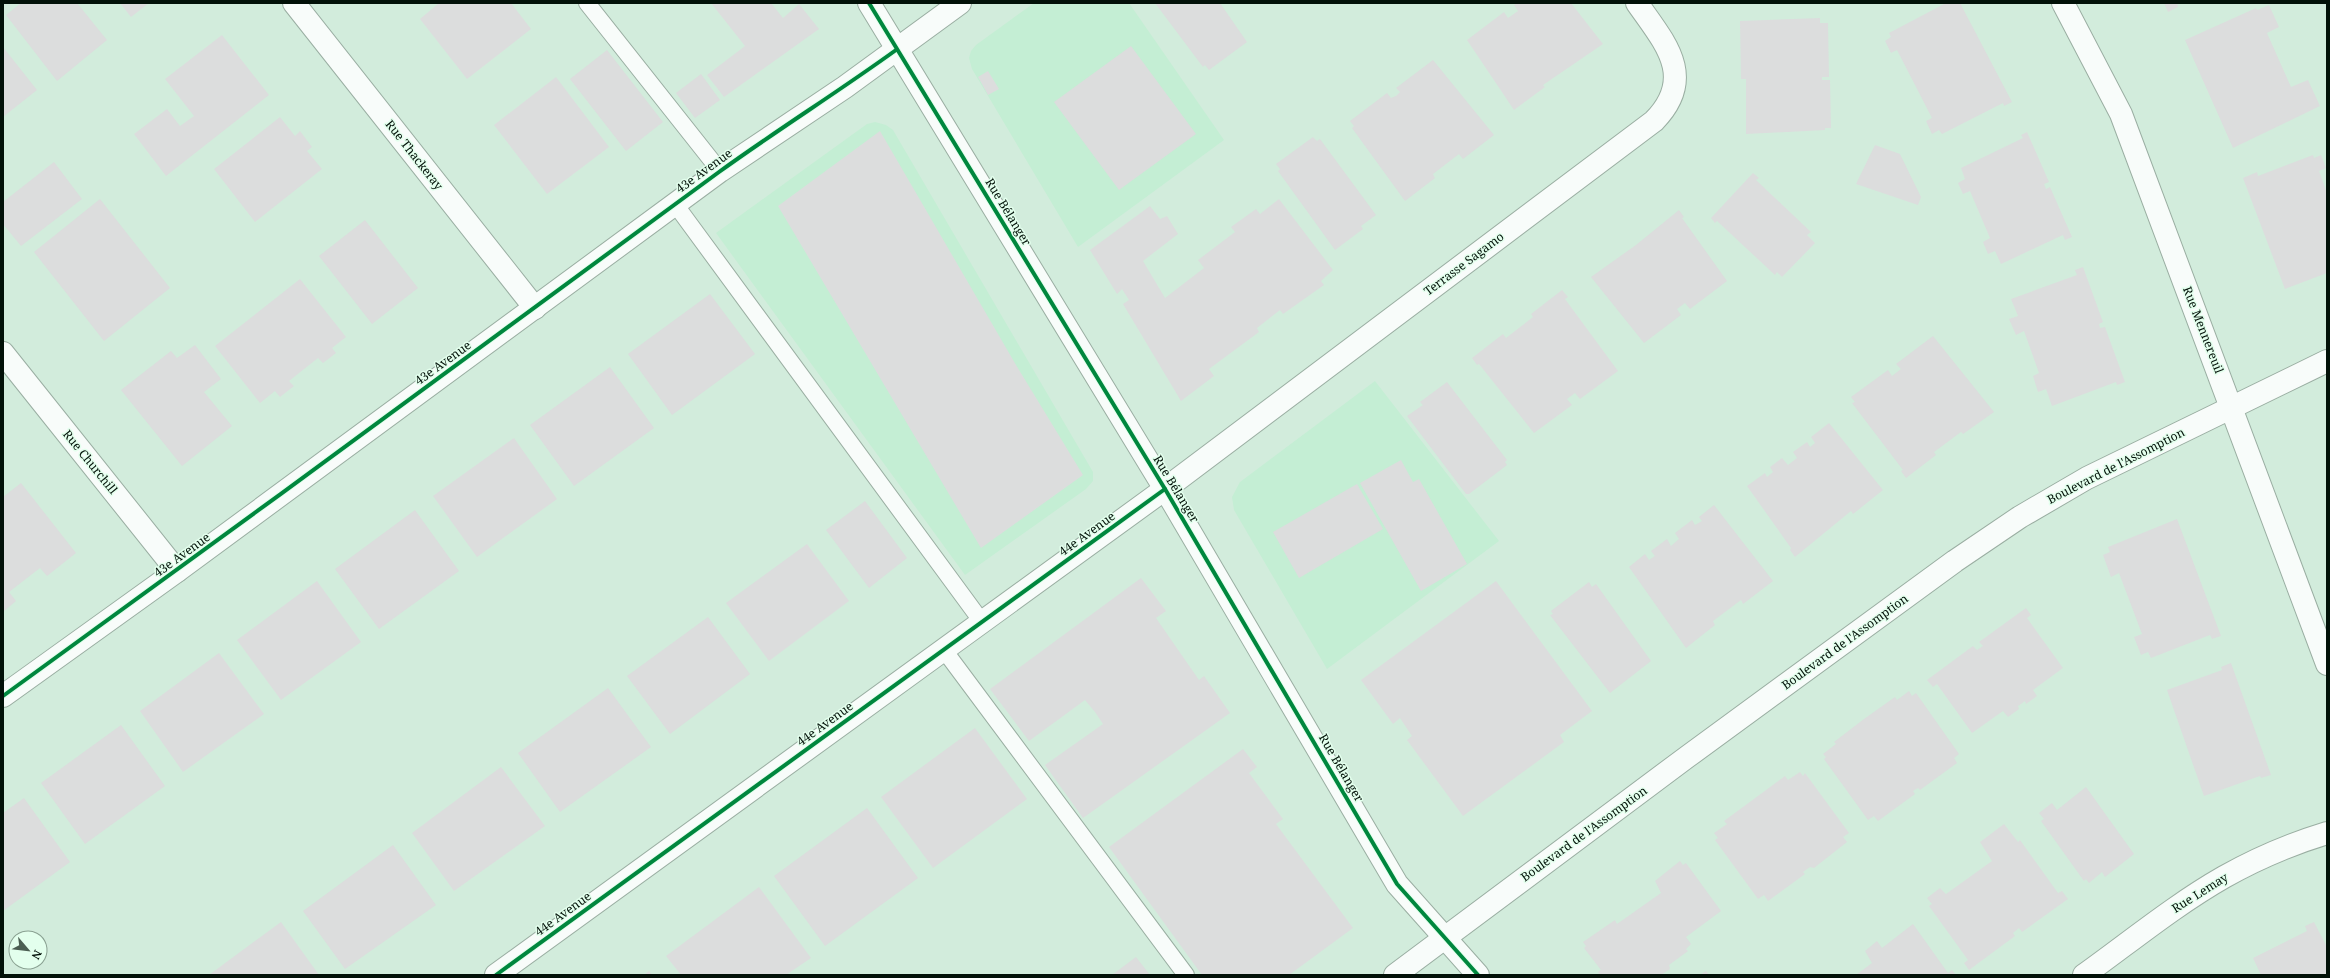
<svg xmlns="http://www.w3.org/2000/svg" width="2330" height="978" font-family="'Noto Serif',serif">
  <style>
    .built { fill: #c4eed4 }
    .building { fill: #dcdddd }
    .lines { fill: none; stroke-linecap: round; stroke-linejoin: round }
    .service-casing { stroke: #9aaea2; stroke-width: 18 }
    .minor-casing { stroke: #9aaea2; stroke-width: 24 }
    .tertiary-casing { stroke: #9aaea2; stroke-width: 24 }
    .service { stroke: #f8fcfa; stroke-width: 16 }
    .minor { stroke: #f8fcfa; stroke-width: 22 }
    .tertiary { stroke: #f8fcfa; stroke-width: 22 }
    .cycleway-casing { stroke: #e3ffed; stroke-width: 6 }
    .cycleway { stroke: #00873e; stroke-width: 4 }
    .labels { text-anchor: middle; stroke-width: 3; stroke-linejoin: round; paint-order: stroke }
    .street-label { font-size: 12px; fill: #021108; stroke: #e3ffed }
  </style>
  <rect width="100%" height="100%" fill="#d2ecdc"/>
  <g class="built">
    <polygon points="1034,3 1129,3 1224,140 1078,247 972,69 969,58 971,51 976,45"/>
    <polygon points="875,122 886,125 893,130 1093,472 1093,481 1086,489 965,575 716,233 867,124"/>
    <polygon points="1375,381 1499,541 1327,669 1234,510 1232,497 1240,482"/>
  </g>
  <g class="building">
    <polygon points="21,3 77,3 107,40 57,81 6,15"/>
    <polygon points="120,3 149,3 131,17"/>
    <polygon points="439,3 511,3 531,29 467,79 420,19"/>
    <polygon points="711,3 771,3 783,18 799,4 819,29 724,97 707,75 745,46"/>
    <polygon points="1155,3 1220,3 1247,42 1209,70 1205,65 1203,67"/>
    <polygon points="1517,3 1571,3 1603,44 1543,85 1545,87 1514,110 1467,40 1504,12 1508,18 1518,11 1514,5"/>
    <polygon points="1946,3 1960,3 2012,102 2004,106 2003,103 1942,134 1939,130 1932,134 1926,121 1932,118 1897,50 1891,53 1885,41 1891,37 1889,33"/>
    <polygon points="2164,3 2177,3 2178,7 2168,12"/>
    <polygon points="2269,5 2279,27 2267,33 2291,87 2308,80 2320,106 2233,148 2185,40 2256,8 2257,10"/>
    <polygon points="1820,18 1820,23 1828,23 1829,77 1822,77 1822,80 1830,80 1831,128 1825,128 1825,130 1746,134 1746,79 1741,79 1740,21"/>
    <polygon points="222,35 269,95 166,176 134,134 167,109 180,126 194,116 165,79"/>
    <polygon points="1131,46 1196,134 1119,190 1054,102"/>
    <polygon points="3,47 37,90 3,117"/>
    <polygon points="607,50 663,122 626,151 570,79"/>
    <polygon points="1433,60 1494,135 1463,159 1459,154 1433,174 1435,178 1405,201 1352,128 1354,126 1350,121 1387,93 1391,98 1396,96 1400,92 1396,88"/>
    <polygon points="988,71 999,89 988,95 978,77"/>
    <polygon points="701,74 720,100 695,118 676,93"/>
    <polygon points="556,77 609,147 547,194 494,125"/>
    <polygon points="280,117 295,136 300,131 312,147 307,151 322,169 255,222 214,169"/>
    <polygon points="880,131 1016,365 1083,475 981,548 778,206"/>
    <polygon points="2027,132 2049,182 2044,184 2046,189 2050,187 2072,237 2065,240 2063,235 2001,264 1995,251 1988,254 1983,242 1990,238 1970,191 1963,194 1958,183 1965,179 1961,168 2023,138 2021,135"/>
    <polygon points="1313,137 1317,141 1320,139 1376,215 1361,226 1363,229 1335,250 1278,171 1280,169 1276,164"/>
    <polygon points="1875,145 1900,154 1921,197 1918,205 1856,184"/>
    <polygon points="2313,155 2314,158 2321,155 2326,168 2319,171 2327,193 2327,273 2285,289 2243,178 2257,172 2258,176"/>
    <polygon points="54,162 82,199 21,246 3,224 3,202"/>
    <polygon points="1753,173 1759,178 1756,180 1811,232 1807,235 1815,243 1782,277 1777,272 1775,275 1717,221 1715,223 1711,218"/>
    <polygon points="100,199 170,288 104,341 34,252"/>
    <polygon points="1279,199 1333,270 1321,281 1324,285 1283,314 1280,310 1257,328 1259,332 1209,369 1214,376 1181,401 1123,304 1129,300 1122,289 1117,294 1090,250 1150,206 1160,219 1167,216 1178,234 1143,261 1165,298 1204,268 1198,260 1235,232 1231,227 1256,209 1260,214"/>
    <polygon points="1679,210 1684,217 1682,218 1727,281 1690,309 1685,303 1677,309 1681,315 1644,343 1591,277 1636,245"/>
    <polygon points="365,220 418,288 372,324 319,256"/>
    <polygon points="2083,267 2103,322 2099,324 2100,328 2105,327 2125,382 2117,385 2116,382 2052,406 2046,389 2038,392 2033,376 2039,373 2024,331 2016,335 2009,319 2018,316 2011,299 2077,275 2075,270"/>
    <polygon points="300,279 346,337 332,348 336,353 323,363 318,358 289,381 294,386 280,397 275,391 260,403 215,346"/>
    <polygon points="1562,290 1568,297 1565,299 1618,371 1580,399 1575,393 1567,399 1572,405 1534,433 1479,364 1477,365 1472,358 1503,334 1506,338 1533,317 1531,314"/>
    <polygon points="710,294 755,354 672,415 628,354"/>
    <polygon points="1933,336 1994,412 1963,434 1961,432 1934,452 1936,455 1906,478 1901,471 1903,470 1852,403 1855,402 1851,397 1888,370 1892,376 1901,369 1896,364"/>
    <polygon points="195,345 221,379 204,392 232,426 182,466 121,390 171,351 177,358"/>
    <polygon points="610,367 654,428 574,486 530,425"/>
    <polygon points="1447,382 1507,460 1505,462 1507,465 1469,494 1466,494 1407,416 1423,405 1420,402"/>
    <polygon points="1829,423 1883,490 1853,514 1851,511 1795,557 1790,550 1791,548 1747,486 1765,473 1767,477 1773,472 1770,467 1782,458 1788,465 1797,458 1793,452 1807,442 1810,447 1815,443 1811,437"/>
    <polygon points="514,438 557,499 477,557 433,496"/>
    <polygon points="1401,460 1413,482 1419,479 1467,564 1421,591 1360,483"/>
    <polygon points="21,483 76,553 47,576 40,568 9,592 16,601 3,612 3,497"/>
    <polygon points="1357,484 1383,529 1299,578 1273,532"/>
    <polygon points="865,501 907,558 869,588 826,530"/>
    <polygon points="1714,505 1773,581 1743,604 1741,600 1713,621 1715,625 1686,648 1629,567 1645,554 1649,560 1655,556 1651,551 1667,539 1671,546 1679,539 1675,533 1692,520 1695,525 1702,521 1699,517"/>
    <polygon points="415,510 459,571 379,629 335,569"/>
    <polygon points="2177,519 2221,636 2212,639 2210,635 2151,658 2148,652 2141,655 2134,637 2142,634 2119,573 2111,577 2103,555 2110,552 2108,547"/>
    <polygon points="807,544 849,601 769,661 726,603"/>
    <polygon points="1141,578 1166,611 1156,618 1199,680 1204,676 1230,713 1083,818 1045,765 1103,724 1095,712 1085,700 1029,741 990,689"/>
    <polygon points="317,581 361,642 281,700 237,640"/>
    <polygon points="1496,581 1592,711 1560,735 1564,742 1463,816 1407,740 1412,736 1400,718 1393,724 1361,680"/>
    <polygon points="1589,582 1592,587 1596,584 1651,661 1610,693 1550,615 1553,614 1551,611"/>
    <polygon points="2026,608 2031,615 2027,618 2063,668 2033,690 2037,696 2026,704 2025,701 2021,704 2018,706 2019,709 2008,717 2003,711 1972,733 1937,684 1933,687 1927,680 1973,646 1977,650 1983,646 1979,642"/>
    <polygon points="708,617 750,674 670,734 627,676"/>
    <polygon points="219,653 264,714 183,772 140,711"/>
    <polygon points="2231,663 2271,775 2261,778 2260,776 2204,796 2167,690 2222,670 2221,667"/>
    <polygon points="608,688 651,747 560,812 518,753"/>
    <polygon points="1909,691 1912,696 1916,693 1959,754 1954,758 1957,763 1920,790 1918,788 1913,791 1915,794 1878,821 1874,816 1868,820 1824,759 1826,757 1823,754 1836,744 1834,742 1864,719 1895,697 1897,700"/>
    <polygon points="121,725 165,786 85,844 41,783"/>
    <polygon points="975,728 1027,799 933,868 881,797"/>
    <polygon points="1243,749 1257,767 1249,773 1283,819 1276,824 1353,928 1289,975 1202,975 1109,847"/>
    <polygon points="501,767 545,826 454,891 412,833"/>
    <polygon points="1800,772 1803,776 1805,773 1849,833 1843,837 1847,842 1814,868 1810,867 1803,872 1805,874 1768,901 1764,895 1758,899 1715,840 1718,838 1714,833 1727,824 1724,821 1785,776 1788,780"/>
    <polygon points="2086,787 2134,854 2105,877 2102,872 2089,883 2086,879 2084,881 2041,821 2044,819 2039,813 2052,803 2057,810"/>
    <polygon points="24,798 70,862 3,911 3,813"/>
    <polygon points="867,808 918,878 825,946 774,876"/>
    <polygon points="2004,824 2018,842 2020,840 2058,893 2062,891 2068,899 2022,932 2019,928 2013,933 2015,936 1969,970 1964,963 1968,960 1929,906 1932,904 1927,898 1940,888 1946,894 1992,861 1980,842"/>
    <polygon points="393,845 436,905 345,969 303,911"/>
    <polygon points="1680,861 1683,865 1686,863 1721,911 1686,937 1691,944 1686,949 1688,951 1669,965 1670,969 1661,975 1600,975 1598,972 1601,970 1584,948 1586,946 1583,942 1615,920 1617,924 1661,893 1655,881"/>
    <polygon points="759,887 811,958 786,975 681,975 666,956"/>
    <polygon points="281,922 319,975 209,975 236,955"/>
    <polygon points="2314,922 2327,947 2327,975 2261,975 2253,958 2307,931 2305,926"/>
    <polygon points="1913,924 1948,973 1952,970 1956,975 1856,975 1872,963 1865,951 1877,941 1882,948"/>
    <polygon points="1136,957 1150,975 1112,975"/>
    <polygon points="649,971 652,975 644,975"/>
    <polygon points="1706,971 1709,975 1700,975"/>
  </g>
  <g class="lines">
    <g class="service-casing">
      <g id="service">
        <polyline points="587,3 720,171"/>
        <polyline points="675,204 982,622"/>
        <polyline points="944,650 1186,975"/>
      </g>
    </g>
    <g class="minor-casing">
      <g id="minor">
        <polyline points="294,3 535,308"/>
        <polyline points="2063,3 2121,114 2327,664"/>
        <polyline points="3,353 177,571"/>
        <polyline points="3,696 177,571 720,171 845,87 960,3"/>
        <path d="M496 975 1165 489 1654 121C1697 77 1665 43 1637 3"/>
        <path d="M2084 975C2130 942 2175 905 2224 877 2256 859 2291 844 2327 833"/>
      </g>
    </g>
    <g class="tertiary-casing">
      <g id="tertiary">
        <polyline points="869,3 1165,489 1397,884 1478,975"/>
        <polyline points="1395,975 1687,757 1955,561 2020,517 2087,478 2327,361"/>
      </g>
    </g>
    <use href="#service" class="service"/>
    <use href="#minor" class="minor"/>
    <use href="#tertiary" class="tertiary"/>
    <g class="cycleway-casing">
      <g id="cycleway">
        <polyline points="869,3 1165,489 1397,884 1478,975"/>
        <path d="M3 696C243 523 480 347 719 172 777 130 838 92 896 50"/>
        <polyline points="496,975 1165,489"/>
      </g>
    </g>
    <use href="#cycleway" class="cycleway"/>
  </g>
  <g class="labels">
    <g class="street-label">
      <text transform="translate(414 155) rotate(52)" y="4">Rue Thackeray</text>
      <text transform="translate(704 171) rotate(-36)" y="4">43e Avenue</text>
      <text transform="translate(1008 212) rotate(59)" y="4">Rue Bélanger</text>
      <text transform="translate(1464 264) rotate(-37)" y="4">Terrasse Sagamo</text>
      <text transform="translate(2203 330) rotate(69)" y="4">Rue Mennereuil</text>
      <text transform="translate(443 363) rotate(-36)" y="4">43e Avenue</text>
      <text transform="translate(90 462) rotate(51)" y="4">Rue Churchill</text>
      <text transform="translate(2116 466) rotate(-27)" y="4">Boulevard de l'Assomption</text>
      <text transform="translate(1176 489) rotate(59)" y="4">Rue Bélanger</text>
      <text transform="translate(1087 534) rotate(-36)" y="4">44e Avenue</text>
      <text transform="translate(182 555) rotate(-36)" y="4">43e Avenue</text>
      <text transform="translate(1845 642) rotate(-36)" y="4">Boulevard de l'Assomption</text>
      <text transform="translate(825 724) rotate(-36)" y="4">44e Avenue</text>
      <text transform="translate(1341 768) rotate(60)" y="4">Rue Bélanger</text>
      <text transform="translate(1584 834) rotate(-36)" y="4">Boulevard de l'Assomption</text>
      <text transform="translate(2200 893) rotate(-32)" y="4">Rue Lemay</text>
      <text transform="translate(563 914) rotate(-36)" y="4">44e Avenue</text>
    </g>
  </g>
  <rect width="2330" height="978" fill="none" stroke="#021108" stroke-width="8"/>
  <g transform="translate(28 950) rotate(118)"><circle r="19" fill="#e3ffed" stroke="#89a091"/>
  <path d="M0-3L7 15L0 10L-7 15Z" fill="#4b5e52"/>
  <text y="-6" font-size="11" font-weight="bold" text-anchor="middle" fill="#021108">N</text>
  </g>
</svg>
